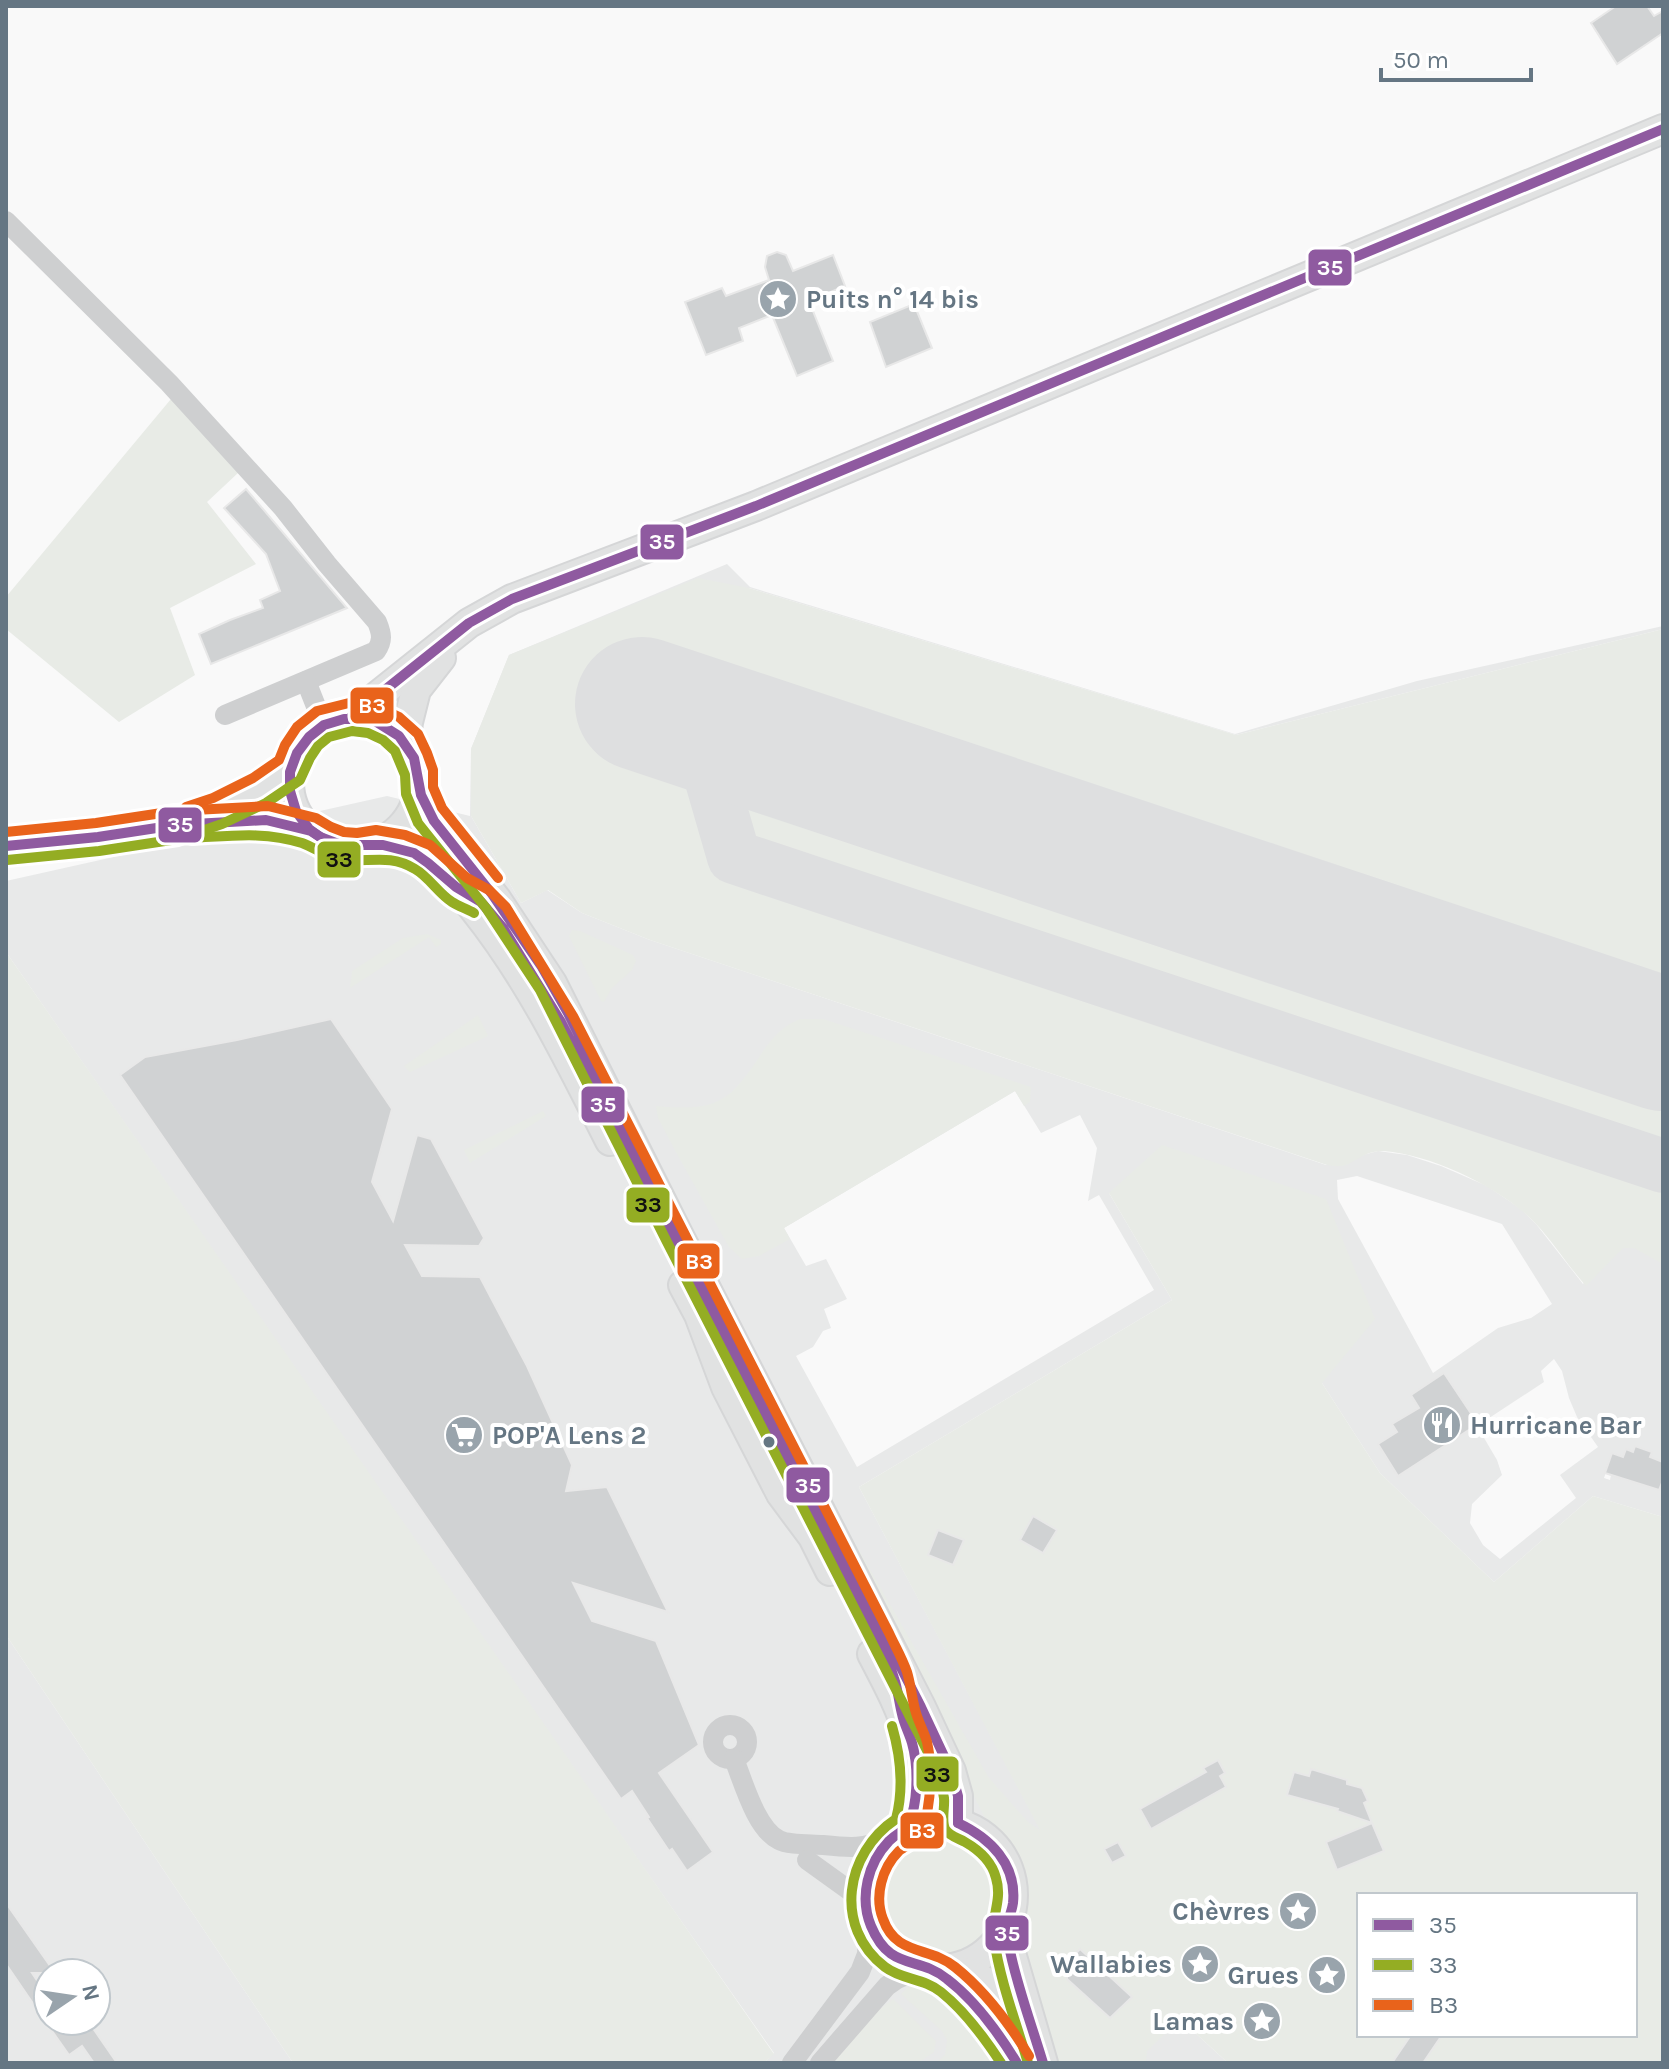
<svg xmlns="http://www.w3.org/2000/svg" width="1669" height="2069" font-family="Karla,sans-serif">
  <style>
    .built { fill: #e8e9e9; fill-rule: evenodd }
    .green { fill: #e8ebe6; fill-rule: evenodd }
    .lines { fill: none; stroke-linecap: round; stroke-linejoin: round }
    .taxiway { stroke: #dedfe0; stroke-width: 54 }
    .runway { stroke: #dedfe0; stroke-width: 134 }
    .building { fill: #d0d2d3; stroke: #e8e8e8; stroke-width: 2 }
    .secondary-casing { stroke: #d5d6d7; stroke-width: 32 }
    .street { stroke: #cecfd0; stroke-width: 20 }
    .secondary { stroke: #e1e2e2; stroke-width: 28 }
    .bus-1-casing { stroke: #fff; stroke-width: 16 }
    .bus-2-casing { stroke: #fff; stroke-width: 16 }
    .bus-3-casing { stroke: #fff; stroke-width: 16 }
    .bus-1 { stroke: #8f5aa0; stroke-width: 10 }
    .bus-2 { stroke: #94ad23; stroke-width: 10 }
    .bus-3 { stroke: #e9631b; stroke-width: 10 }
    .bus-dot { fill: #657683; stroke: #fff; stroke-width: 3 }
    .labels { text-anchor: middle; stroke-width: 8; stroke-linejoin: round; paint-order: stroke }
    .poi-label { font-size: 26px; font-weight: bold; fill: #657683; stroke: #fff; text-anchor: end }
    .line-badge { stroke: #fff; stroke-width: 3 }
    .badge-label { font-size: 22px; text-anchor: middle; font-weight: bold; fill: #fff }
    .pale-badge-label { font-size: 22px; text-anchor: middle; font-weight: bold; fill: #111 }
  </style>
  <rect width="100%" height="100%" fill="#f9f9f9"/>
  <g class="built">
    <path d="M727 564 750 587 1235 734 1417 681 1663 626V629L1236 735 749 588 471 749V816L521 903 547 890 582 913 650 940 1326 1165 1351 1162 1359 1156 1378 1151 1407 1155 1441 1166 1487 1186 1521 1209 1536 1224 1583 1284 1663 1138V1462L1650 1457 1651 1452 1635 1446 1633 1452 1626 1449 1623 1457 1612 1454 1604 1478 1610 1480 1611 1475 1659 1490 1663 1484V1517L1593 1496 1494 1582 1380 1473 1322 1383 1109 1193 1172 1300 859 1487 1068 1881 1180 2019 1228 2063H764L774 2053 454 1598 6 952V881L387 796 470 816 471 749 509 655ZM1015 1091 1041 1133 1080 1115 1097 1148 1088 1201 1099 1195 1154 1290 857 1467 796 1356 813 1347 823 1331 831 1328 824 1309 847 1299 826 1259 806 1266 784 1228ZM1357 1176 1502 1224 1552 1304 1531 1318 1498 1328 1433 1373 1338 1199 1337 1180ZM1554 1359 1562 1371 1569 1398 1577 1417 1598 1447 1560 1475 1576 1498 1500 1559 1483 1545 1470 1523 1472 1504 1502 1475 1497 1460 1477 1426 1544 1382 1541 1371Z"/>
    <path d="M6 1635 293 2063H6ZM48 1973H96V2021H48Z"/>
  </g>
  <g class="green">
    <polygon points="171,399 239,472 207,502 256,564 170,608 195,675 119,722 6,629 6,597"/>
    <path d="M698 578 749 588 1236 735 1663 629V1264L1634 1248H1623L1586 1286C1568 1266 1554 1243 1536 1224 1502 1188 1433 1155 1384 1151 1362 1150 1354 1166 1339 1166 1335 1167 1331 1165 1327 1165L650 940 582 913 548 890 521 903 471 816V749L509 655Z"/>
    <polygon points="572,930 580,931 633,955 636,961 632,970 612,988 604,1002 601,1001 569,936"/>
    <polygon points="427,934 441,940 441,944 436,947 429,937 350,988 352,971 403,938"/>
    <polygon points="6,952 774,2054 764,2063 293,2063 6,1635"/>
    <polygon points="478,1015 488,1036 410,1072 404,1066"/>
    <path d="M800 1019H823L1031 1087 1030 1102 1024 1106 1015 1091 784 1228 790 1239 759 1256 742 1259 729 1247 677 1154 658 1118 656 1106C718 1112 730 1102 763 1051 774 1036 783 1026 800 1019Z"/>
    <polygon points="543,1111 546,1116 470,1163 464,1150"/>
    <path d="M1162 1145 1326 1199 1375 1319 1322 1383 1380 1473 1494 1582 1593 1496 1663 1517V2063H1228L1180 2019 1147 2051 1146 2063H1056L1016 1938 1025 1909 1026 1893 1025 1877 1018 1854 1005 1836 984 1816 809 1473 814 1471 989 1778 1028 1822 1040 1830 859 1487 1172 1300 1109 1193ZM1359 1895H1635V2035H1359Z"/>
    <circle cx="940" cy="1894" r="61"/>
    <polygon points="916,1984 934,1985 1011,2063 936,2063 945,2055 947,2040 942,2031 901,1994 907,1988"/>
    <polygon points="893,1999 936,2041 934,2052 918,2063 833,2063 879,2010"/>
  </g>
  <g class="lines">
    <polyline class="taxiway" points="695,722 734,857 1663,1166"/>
    <polyline class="runway" points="642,704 1663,1044"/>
  </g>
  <g class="building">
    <polygon points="1616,6 1647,6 1654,16 1663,11 1663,33 1617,64 1591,23"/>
    <polygon points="777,252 786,255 793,271 833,255 845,286 809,301 833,361 797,376 772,315 739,328 743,341 706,355 685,302 722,288 726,296 769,280 765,267 767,256"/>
    <polygon points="914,304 932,348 886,367 870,322"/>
    <polygon points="246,489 347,608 211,664 199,634 230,620 263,608 260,600 280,591 266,554 224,508"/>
    <polygon points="331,1019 392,1109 372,1182 393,1221 417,1135 431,1139 484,1238 479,1246 405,1245 422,1276 480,1277 527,1366 572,1465 566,1491 607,1487 668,1612 573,1583 592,1621 656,1641 699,1745 659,1773 713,1852 687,1871 672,1849 669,1851 647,1818 649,1817 632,1791 621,1799 120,1075 145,1057 237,1040"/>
    <polygon points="1444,1373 1478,1424 1398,1476 1378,1444 1397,1432 1392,1424 1419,1408 1411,1395"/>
    <polygon points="1635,1446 1652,1452 1650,1457 1663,1462 1663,1480 1659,1490 1605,1473 1612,1453 1623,1457 1626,1449 1633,1452"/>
    <polygon points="1033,1516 1057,1530 1043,1553 1020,1540"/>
    <polygon points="938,1530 964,1540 953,1565 928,1555"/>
    <polygon points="1218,1760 1225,1773 1220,1776 1226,1787 1151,1829 1140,1809 1206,1772 1203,1768"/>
    <polygon points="1311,1769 1347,1780 1347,1784 1362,1788 1368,1801 1364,1803 1372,1823 1337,1811 1338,1809 1287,1795 1294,1772 1309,1776"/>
    <polygon points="1372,1823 1384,1851 1337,1870 1326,1842"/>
    <polygon points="1118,1842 1126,1856 1112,1863 1104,1849"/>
    <polygon points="6,1903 55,1973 32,1973 48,1997 48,2021 88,2021 117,2063 94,2063 82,2046 69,2055 45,2021 6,1964"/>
    <polygon points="1080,1949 1132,1997 1110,2018 1067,1979 1067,1963"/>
    <polygon points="1411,2035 1442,2035 1423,2063 1392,2063"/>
  </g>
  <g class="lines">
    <g class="secondary-casing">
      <g id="secondary">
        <polyline points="351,717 469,623 512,599 756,506 1663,129"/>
        <circle cx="354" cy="782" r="65"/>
        <polyline points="406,742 408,722 416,690 441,658"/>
        <polyline points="419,790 430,815 497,900 552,983 679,1236 921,1707 951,1771 958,1796 958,1823"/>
        <path d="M200 817C232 805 262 789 291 769"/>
        <path d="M375 844C391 846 408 848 422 857 441 867 460 892 474 909 530 979 569 1060 610 1141"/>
        <polyline points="6,846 98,837 176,825 266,820 311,831"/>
        <polyline points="683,1285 699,1315 726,1387 781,1494 813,1537 830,1571"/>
        <path d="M872 1654C903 1713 928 1759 908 1828"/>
        <circle cx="939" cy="1895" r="74"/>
        <polyline points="1006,1928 1011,1953 1043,2063"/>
        <path d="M949 1969C995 1976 1002 1996 1025 2032"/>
        <path d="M934 1970C967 1995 995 2027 1017 2063"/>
      </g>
    </g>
    <g class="street">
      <path d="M6 221 169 383 283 508 327 564 377 622C382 634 383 641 376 651L225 715"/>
      <polyline points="306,681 323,724"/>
      <circle cx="730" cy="1742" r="17"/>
      <path d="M734 1759C743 1781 756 1829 779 1840 788 1845 811 1844 823 1845 852 1848 862 1849 890 1838"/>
      <polyline points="807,1860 864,1901"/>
      <polyline points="792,2063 860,1972 867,1954 869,1921"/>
      <polyline points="820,2063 887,1986 897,1979 922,1968"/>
    </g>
    <use href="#secondary" class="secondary"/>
    <g class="bus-1-casing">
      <g id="bus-1">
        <polyline points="351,717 469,623 512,599 756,506 1663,129"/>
        <polyline points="6,846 98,837 176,825 266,820 311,831 325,840 341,846 350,846"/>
        <path d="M958 1823V1796L951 1771 921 1707 794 1457 678 1235 568 1013 542 967 492 894 434 821 421 795 414 758 399 736 375 721 366 719H344L324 725 309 737 297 753 290 772V791L296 811 309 829 320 837 341 845H383L414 853 428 863 456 887 481 902 503 928 561 1022 877 1639C883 1652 890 1665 894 1678 898 1690 899 1702 902 1714 904 1724 909 1733 912 1743 918 1764 918 1794 912 1815 908 1832 900 1830 889 1841 868 1863 859 1897 871 1926 890 1972 918 1955 947 1979 976 2001 998 2032 1017 2063"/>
        <path d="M958 1823C990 1838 1017 1864 1013 1903 1012 1911 1008 1919 1007 1927 1006 1935 1009 1943 1010 1951 1018 1989 1032 2026 1043 2063"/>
      </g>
    </g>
    <g class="bus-2-casing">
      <g id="bus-2">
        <path d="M192 838C231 836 264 831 302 843 316 848 327 858 342 860 368 863 389 853 415 869 429 877 438 893 452 902 458 906 467 909 474 913"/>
        <path d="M7 860 99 851 178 839 222 824 266 803 300 780 310 758 318 746 329 737 352 731 368 733 383 740 395 751 405 775 406 794 418 823 486 908 540 990 667 1242 908 1713C920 1738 940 1770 944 1798 945 1808 941 1820 945 1829 949 1836 958 1838 965 1842 979 1850 992 1862 996 1878 1003 1901 990 1917 994 1939 1000 1981 1016 2022 1028 2063"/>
        <path d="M892 1726C901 1757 904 1788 896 1819 845 1853 833 1927 885 1967 902 1980 924 1978 941 1992 965 2011 984 2037 1001 2063"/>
      </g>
    </g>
    <g class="bus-3-casing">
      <g id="bus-3">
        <polyline points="186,807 213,798 253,778 279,760 285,745 297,727 317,711 349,703 376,706 399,717 418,734 427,753 433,770 433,787 442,808 498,878"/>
        <path d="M6 832 96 823 175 811 268 806 316 818 331 827 344 832 357 833 376 830 405 835 430 845 467 878 489 890 506 907 573 1016 889 1633C895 1646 902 1658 907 1672 911 1685 912 1700 916 1713 919 1723 924 1732 927 1742 932 1764 931 1792 927 1814 925 1821 923 1832 919 1837 914 1843 905 1846 899 1851 882 1868 874 1896 883 1919 896 1956 929 1946 955 1967 985 1991 1009 2023 1029 2056"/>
      </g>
    </g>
    <use href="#bus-1" class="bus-1"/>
    <use href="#bus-2" class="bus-2"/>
    <use href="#bus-3" class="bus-3"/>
  </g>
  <defs>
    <g id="sight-disc" transform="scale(2)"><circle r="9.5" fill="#99a4ac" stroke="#fff"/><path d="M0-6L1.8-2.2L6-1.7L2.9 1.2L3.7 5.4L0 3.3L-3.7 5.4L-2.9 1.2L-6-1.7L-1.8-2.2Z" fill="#fff"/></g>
    <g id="restaurant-disc" transform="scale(2)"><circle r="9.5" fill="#99a4ac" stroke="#fff"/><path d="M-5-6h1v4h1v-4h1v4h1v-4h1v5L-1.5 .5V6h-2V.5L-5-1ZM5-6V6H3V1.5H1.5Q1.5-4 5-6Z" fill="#fff"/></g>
    <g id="supermarket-disc" transform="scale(2)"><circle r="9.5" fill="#99a4ac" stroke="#fff"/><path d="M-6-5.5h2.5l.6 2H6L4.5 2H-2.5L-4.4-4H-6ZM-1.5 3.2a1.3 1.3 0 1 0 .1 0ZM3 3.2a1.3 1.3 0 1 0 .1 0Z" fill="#fff"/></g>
  </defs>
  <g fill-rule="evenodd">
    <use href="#sight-disc" x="778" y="299"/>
    <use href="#restaurant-disc" x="1442" y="1425"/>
    <use href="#supermarket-disc" x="464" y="1435"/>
    <use href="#sight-disc" x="1298" y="1911"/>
    <use href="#sight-disc" x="1200" y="1964"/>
    <use href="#sight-disc" x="1327" y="1975"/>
    <use href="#sight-disc" x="1262" y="2021"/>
  </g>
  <circle class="bus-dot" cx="769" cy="1442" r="7"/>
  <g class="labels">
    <g class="poi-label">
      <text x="806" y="308" text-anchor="start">Puits n° 14 bis</text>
      <text x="1470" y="1434" text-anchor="start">Hurricane Bar</text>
      <text x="492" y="1444" text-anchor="start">POP'A Lens 2</text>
      <text x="1270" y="1920">Chèvres</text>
      <text x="1172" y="1973">Wallabies</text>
      <text x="1299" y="1984">Grues</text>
      <text x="1234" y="2030">Lamas</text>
    </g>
  </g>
  <g class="line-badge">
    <rect x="1307" y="248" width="46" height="39" rx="8" fill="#8f5aa0"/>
    <rect x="639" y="523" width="46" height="38" rx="8" fill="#8f5aa0"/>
    <rect x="349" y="686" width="46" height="39" rx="8" fill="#e9631b"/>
    <rect x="157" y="806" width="46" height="38" rx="8" fill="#8f5aa0"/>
    <rect x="316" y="840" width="46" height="39" rx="8" fill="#94ad23"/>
    <rect x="580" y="1085" width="46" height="39" rx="8" fill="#8f5aa0"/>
    <rect x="625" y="1186" width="46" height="38" rx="8" fill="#94ad23"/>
    <rect x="676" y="1242" width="45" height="38" rx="8" fill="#e9631b"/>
    <rect x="785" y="1466" width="46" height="38" rx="8" fill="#8f5aa0"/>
    <rect x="915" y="1755" width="45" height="38" rx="8" fill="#94ad23"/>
    <rect x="899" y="1811" width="46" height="39" rx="8" fill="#e9631b"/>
    <rect x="984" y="1914" width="46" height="38" rx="8" fill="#8f5aa0"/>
  </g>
  <g class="badge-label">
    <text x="1330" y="275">35</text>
    <text x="662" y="549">35</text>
    <text x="372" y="713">B3</text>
    <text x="180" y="832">35</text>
    <text x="603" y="1112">35</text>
    <text x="699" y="1269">B3</text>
    <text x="808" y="1493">35</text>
    <text x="922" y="1838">B3</text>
    <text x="1007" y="1941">35</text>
  </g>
  <g class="pale-badge-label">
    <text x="339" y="867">33</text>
    <text x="648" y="1212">33</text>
    <text x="937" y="1782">33</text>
  </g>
  <rect width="1669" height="2069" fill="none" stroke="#657683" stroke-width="16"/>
  <rect x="1357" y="1893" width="280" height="144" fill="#ffffff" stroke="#c1c8cd" stroke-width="2"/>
  <rect x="1373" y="1919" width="40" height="12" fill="#8f5aa0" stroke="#c1c8cd" stroke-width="2"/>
  <text x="1429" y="1933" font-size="24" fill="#657683">35</text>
  <rect x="1373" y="1959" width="40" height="12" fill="#94ad23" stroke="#c1c8cd" stroke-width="2"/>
  <text x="1429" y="1973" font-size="24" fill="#657683">33</text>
  <rect x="1373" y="1999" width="40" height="12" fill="#e9631b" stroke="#c1c8cd" stroke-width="2"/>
  <text x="1429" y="2013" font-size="24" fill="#657683">B3</text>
  <g transform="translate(72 1997) rotate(77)"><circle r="38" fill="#ffffff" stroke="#c1c8cd" stroke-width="2"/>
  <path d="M0-6L14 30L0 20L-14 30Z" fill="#99a4ac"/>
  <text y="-12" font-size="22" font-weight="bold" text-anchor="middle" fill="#657683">N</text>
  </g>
  <path d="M1381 68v12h150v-12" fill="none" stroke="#657683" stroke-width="4"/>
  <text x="1393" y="68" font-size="24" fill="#657683" stroke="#ffffff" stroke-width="6" paint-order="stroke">50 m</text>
</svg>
